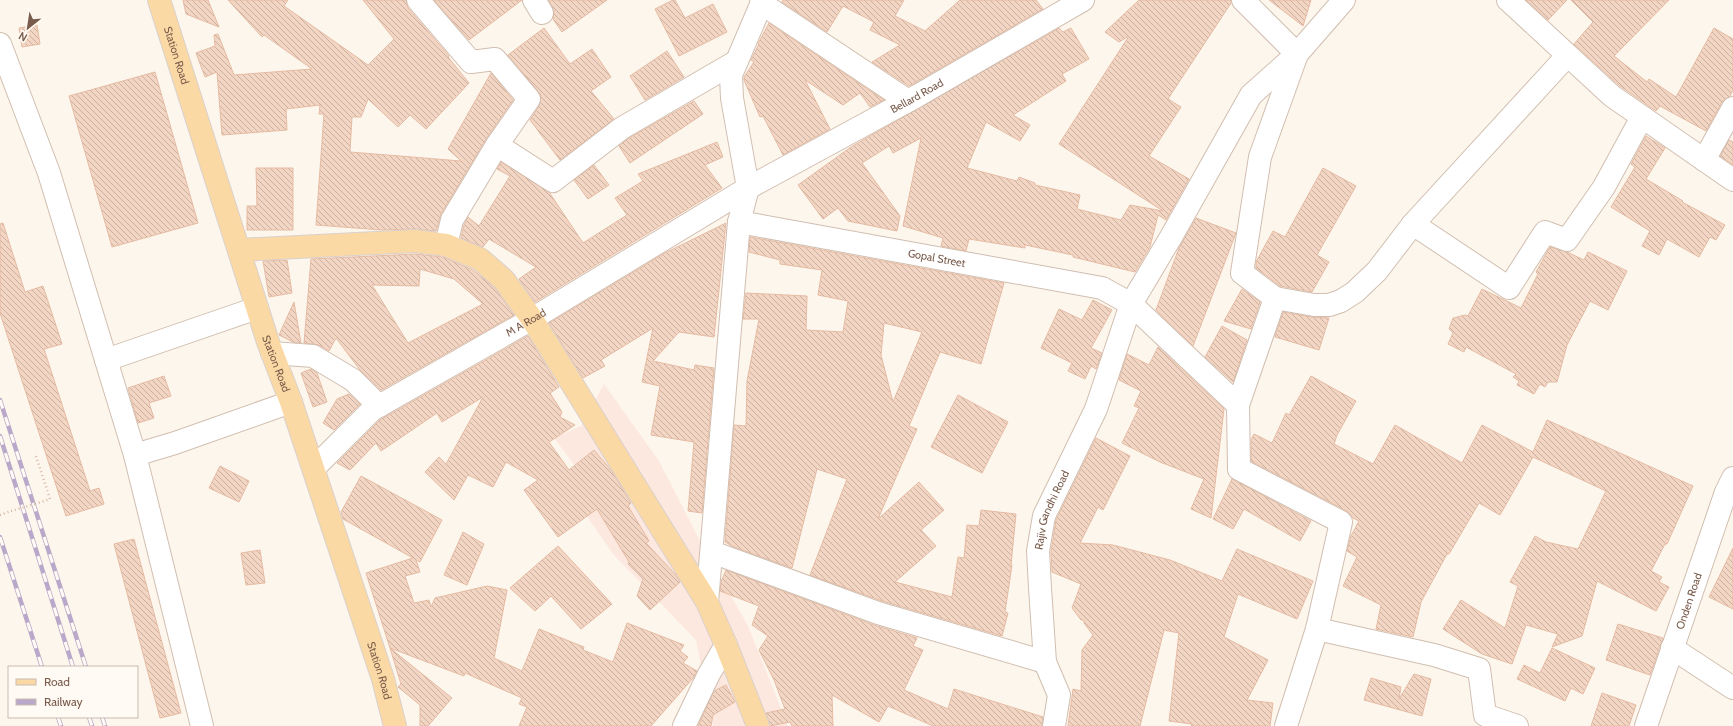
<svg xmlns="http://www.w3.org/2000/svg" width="1733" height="726" font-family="Cabin,sans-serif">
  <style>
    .commercial { fill: #fde8e0 }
    .building { fill: url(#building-back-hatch); stroke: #e6bba3; fill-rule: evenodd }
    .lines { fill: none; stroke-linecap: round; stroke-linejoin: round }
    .minor-casing { stroke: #d1beb0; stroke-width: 24 }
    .major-casing { stroke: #dad1cd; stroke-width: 24 }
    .path { stroke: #d9b8a5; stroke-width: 2.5; stroke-dasharray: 1 3; stroke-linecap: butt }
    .minor { stroke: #fff; stroke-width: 22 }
    .major { stroke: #fbd9a5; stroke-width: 22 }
    .rail-casing { stroke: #b9a8c9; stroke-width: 4.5 }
    .rail { stroke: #fffaf3; stroke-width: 3; stroke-dasharray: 9; stroke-linecap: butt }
    .path-bridge { stroke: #d9b8a5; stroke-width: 2.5; stroke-dasharray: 1 3; stroke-linecap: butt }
    .labels { text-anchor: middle; stroke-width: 3; stroke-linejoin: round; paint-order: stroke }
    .street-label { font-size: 11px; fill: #7a5c4d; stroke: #fffaf3 }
  </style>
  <defs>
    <pattern id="building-back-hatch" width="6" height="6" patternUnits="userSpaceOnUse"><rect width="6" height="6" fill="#f3d5c3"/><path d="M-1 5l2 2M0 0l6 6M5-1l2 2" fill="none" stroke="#cab0a1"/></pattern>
  </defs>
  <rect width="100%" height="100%" fill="#fdf6ec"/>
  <polygon class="commercial" points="604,384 659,461 698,537 748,626 788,726 713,726 696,640 613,554 577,502 579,471 554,438 581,426"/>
  <g class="building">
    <polygon points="183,0 208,0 219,27 186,14"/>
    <polygon points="228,0 288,0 284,6 368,65 394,39 363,0 406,0 408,8 449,56 448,57 469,83 426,129 410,115 398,127 368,99 361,117 352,117 350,152 461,161 448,149 491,73 513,100 486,139 441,214 436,231 414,229 382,230 316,225 324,114 319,114 320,105 286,109 287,130 222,135 217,72 205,77 196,53 215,46 214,35 218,34 234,75 312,69 264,35 262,37"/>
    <polygon points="434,0 522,0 469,40"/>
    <polygon points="549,0 607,0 562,32 553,19 554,12"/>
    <polygon points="673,0 675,0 685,18 713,4 727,32 679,56 655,9"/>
    <polygon points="783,0 904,0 895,16 925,31 960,0 1036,0 1043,9 909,86 872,62 900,45 870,30 874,22 843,6 827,32 782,2"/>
    <polygon points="1139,0 1231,0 1231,3 1168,99 1181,107 1149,156 1189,179 1166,220 1158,215 1150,247 1135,272 1073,257 1073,255 1025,245 1025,248 969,239 966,251 941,246 943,238 903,226 921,138 893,153 889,146 862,163 900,216 897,231 848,221 838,208 823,219 798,185 851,147 877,132 1059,28 1063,32 1071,28 1089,59 1062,74 1066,81 1013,115 1030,125 1020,141 986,122 967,168 1017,181 1019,177 1035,183 1035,185 1080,195 1077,209 1121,220 1130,205 1163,211 1059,144 1129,36 1119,42 1105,32"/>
    <polygon points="1269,0 1311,0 1303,26"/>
    <polygon points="1526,0 1567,0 1548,20"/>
    <polygon points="1571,0 1669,0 1614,56 1647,82 1649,79 1676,97 1714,28 1733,39 1733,90 1730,96 1722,102 1706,131 1660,106 1656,111 1620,86 1574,44 1593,22"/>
    <polygon points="769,23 884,100 870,107 860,93 843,105 805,80 830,129 783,155 763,116 760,117 744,80 744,77 754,62 751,60 759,44 758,44 760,40"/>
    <polygon points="37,25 40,44 22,47 19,28"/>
    <polygon points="544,28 570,64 592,49 611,77 591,91 614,119 560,160 530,120 539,106 541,95 508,55"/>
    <polygon points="667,51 684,77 645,100 630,76"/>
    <polygon points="155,72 198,223 112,247 69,96"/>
    <polygon points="694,101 703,114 630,163 619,146 629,138"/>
    <polygon points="1646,136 1665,148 1646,179 1683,201 1682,202 1725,225 1716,240 1710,237 1699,257 1667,239 1659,255 1642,246 1650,231 1611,207 1635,167 1631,164"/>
    <polygon points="1729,140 1733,142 1733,165 1720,156"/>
    <polygon points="717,142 723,157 705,165 722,188 535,302 519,279 536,267 489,239 483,247 461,238 464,225 468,217 479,226 510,176 497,169 501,162 549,192 583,243 627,215 615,198 643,181 638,174"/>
    <polygon points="594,165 609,185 588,199 574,180"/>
    <polygon points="256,168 293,168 293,230 247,230 247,206 257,206"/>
    <polygon points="1323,168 1356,186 1317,255 1329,262 1312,292 1280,286 1256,268 1256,262 1273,231 1285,237"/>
    <polygon points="1196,218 1236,233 1193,346 1156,310 1179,248"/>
    <polygon points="3,223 25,292 43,286 62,344 44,349 90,491 99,488 104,504 66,516 0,313 0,224"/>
    <polygon points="726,223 714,337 679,332 653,361 694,370 695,365 714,368 702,513 688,511 694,442 651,435 660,386 642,382 653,328 601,360 605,366 583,378 549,323 665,253"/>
    <path d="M750 237 1004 283 981 364 940 352 909 426 917 429 878 519 919 482 944 510 921 530 936 546 895 582 952 597 958 557 964 558 967 525 979 526 981 510 1016 514 1011 565H1012L1005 612 1008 613 1002 636 882 601 810 575 847 479 817 469 792 568 734 547 725 542 734 425 746 426 747 381 759 319H743L746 293 807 296 806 330 843 332 848 301 818 295 822 270 780 264V260L749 252ZM884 323 922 332 893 402 881 355Z"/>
    <polygon points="1550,247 1567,252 1584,260 1588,252 1627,271 1608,310 1590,301 1567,345 1557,382 1548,382 1545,387 1540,384 1534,394 1517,385 1519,381 1513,377 1516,374 1466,347 1464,352 1448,344 1453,333 1449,329 1453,318 1465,315 1468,316 1482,289 1521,308 1538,274 1536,272"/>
    <path d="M415 254 443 257 473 270 495 288 514 315 381 390 360 370 336 338 329 351 319 345 304 343 311 259ZM420 269 454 279 483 304 408 343 372 285 419 286Z"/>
    <polygon points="287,260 292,293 269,297 263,261"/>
    <polygon points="1242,289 1260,302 1251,329 1224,321"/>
    <polygon points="1093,300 1112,310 1091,348 1102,353 1096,369 1091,366 1085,379 1068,371 1072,363 1041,348 1059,309 1082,320"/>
    <polygon points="294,302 301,343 293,342 279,335"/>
    <polygon points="1283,312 1312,317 1329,318 1319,350 1275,337"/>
    <polygon points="1222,326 1247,340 1233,382 1205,357"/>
    <polygon points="528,336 559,387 550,393 562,412 560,417 575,425 549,442 569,470 594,450 611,470 631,503 628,506 649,541 646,543 675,574 680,582 650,610 637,596 643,579 628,564 629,562 597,509 558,537 524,490 538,480 506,462 493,487 468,475 454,500 425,472 439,457 446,464 483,397 442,422 437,413 381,451 376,443 350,470 337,463 380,420"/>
    <polygon points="1158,347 1224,409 1211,518 1191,509 1204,479 1160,462 1122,443 1139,408 1134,406 1141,391 1119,380 1127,354 1149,365"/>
    <polygon points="311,369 317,373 327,402 313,407 301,373"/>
    <polygon points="164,376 171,396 149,403 154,418 138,423 128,388"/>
    <polygon points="1311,376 1356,401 1337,435 1334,444 1373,464 1395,425 1462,463 1482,425 1533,452 1547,420 1693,486 1667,544 1665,544 1651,571 1662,577 1659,582 1669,587 1656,611 1597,581 1582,636 1552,647 1558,634 1526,625 1512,664 1482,654 1443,629 1461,600 1505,628 1518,586 1510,582 1535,536 1546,542 1578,549 1606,491 1533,457 1500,515 1479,503 1449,554 1447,554 1421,602 1413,637 1376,629 1381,605 1343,586 1357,557 1347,551 1351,536 1359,521 1353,518 1347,511 1251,461 1251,440 1254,434 1272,443 1286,413 1289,415"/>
    <polygon points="349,394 360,404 334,430 323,423 337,399"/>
    <polygon points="958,395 1008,422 982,473 931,447"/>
    <polygon points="1096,438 1130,456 1103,510 1098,507 1080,543 1113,545 1170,560 1222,581 1237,549 1313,581 1297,619 1238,594 1224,637 1268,660 1247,700 1273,703 1270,726 1191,726 1192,724 1169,721 1179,633 1164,630 1140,726 1068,726 1073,689 1081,691 1082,650 1093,635 1084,623 1084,620 1081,620 1072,608 1081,584 1052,572 1051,552 1056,520"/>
    <polygon points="220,466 249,481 239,502 209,488"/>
    <polygon points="361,476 442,520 420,562 416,560 420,572 405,576 414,603 429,600 431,607 435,598 487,586 507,590 494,658 522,671 539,629 584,647 583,650 613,662 627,623 684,645 680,651 688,657 683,663 697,671 694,677 651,726 519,726 527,707 519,704 522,698 465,673 464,676 390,648 366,573 413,558 343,519 341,512"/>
    <polygon points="1232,479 1311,521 1300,541 1244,509 1233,529 1213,519"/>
    <polygon points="463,532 484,544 467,585 444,575"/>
    <polygon points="134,539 181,713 160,718 114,544"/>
    <polygon points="558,546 612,604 581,629 551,596 535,611 510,588"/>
    <polygon points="1733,548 1733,609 1709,597"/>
    <polygon points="260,550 265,583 246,585 241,553"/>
    <polygon points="726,570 874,625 917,638 913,646 923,650 904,690 948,709 954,689 1043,717 1042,726 933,726 888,706 879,722 832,695 833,726 792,726 790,722 770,726 766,713 785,709 774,680 759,650 768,636 752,625 759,606 720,591 721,582"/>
    <polygon points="1618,624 1663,638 1650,675 1606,660"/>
    <polygon points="390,648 452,698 428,726 420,726 420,705 398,687 401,684"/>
    <polygon points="1552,648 1595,668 1583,694 1571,688 1565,701 1517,679 1524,665 1540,673"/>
    <polygon points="1414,674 1431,679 1422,716 1364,700 1371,678 1401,687 1399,699"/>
    <polygon points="726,685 735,702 713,715 711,726 698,726 714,691"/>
    <polygon points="1602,693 1636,705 1629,726 1591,726"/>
  </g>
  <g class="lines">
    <g class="minor-casing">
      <g id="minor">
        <polyline points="418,0 471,62 495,59 529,99 497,145"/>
        <polyline points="534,0 542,13"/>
        <polyline points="1508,0 1612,96 1733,180"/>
        <polyline points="761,3 908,101"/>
        <polyline points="0,44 49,173 135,455 202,726"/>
        <polyline points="1704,160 1733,108"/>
        <path id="s1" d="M739 222 1102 288 1131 304 1238 405 1239 469 1341 522 1317 629 1286 726"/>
        <polyline points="1413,224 1509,288 1545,232 1567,240 1604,187 1642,117"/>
        <polyline points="446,245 452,220 497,145 553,181 622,128 737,61"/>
        <polyline points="1275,298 1242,273 1260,157 1297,54 1344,0"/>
        <polyline points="272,353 313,356 353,380 379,406"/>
        <polyline points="106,360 257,308"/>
        <polyline points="1238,405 1275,298 1314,305 1329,305 1341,301 1355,292 1377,271 1413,224 1567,56"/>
        <polyline points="135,455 175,443 291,402"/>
        <path id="s2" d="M314 468 372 410 532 319 748 188 917 96 1083 0"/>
        <polyline points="712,552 878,613 1045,662"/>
        <polyline points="707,602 739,222 748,188 732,98 731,75 763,0"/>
        <polyline points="1317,629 1434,655 1479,669 1485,715 1517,726"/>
        <polyline points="1672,648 1733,688"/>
        <polyline points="684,726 709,674 726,645"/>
        <path id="s3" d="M1054 726 1059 695 1045 662 1040 588 1038 551 1044 516 1096 409 1131 304 1171 237 1251 95 1297 54 1243 0"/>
        <path id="s4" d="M1646 726 1726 492 1733 478"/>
      </g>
    </g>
    <g class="major-casing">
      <g id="major">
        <path id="s5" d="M159 0 268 342 291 402 383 679 395 726"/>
        <polyline points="239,250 415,241 446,245 480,259 504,280 532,319 707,602 726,645 758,726"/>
      </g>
    </g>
    <g class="path">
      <polyline points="35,504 50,499 35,453"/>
      <polyline points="0,515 11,511"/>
    </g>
    <use href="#minor" class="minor"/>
    <use href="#major" class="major"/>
    <g class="rail-casing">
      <g id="rail">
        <polyline points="0,400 86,667"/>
        <polyline points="0,436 73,667"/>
        <polyline points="0,537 42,667"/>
        <polyline points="58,717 61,726"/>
        <polyline points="89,717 92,726"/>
        <polyline points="102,717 105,726"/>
      </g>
    </g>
    <use href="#rail" class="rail"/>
    <polyline class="path-bridge" points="11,511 35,504"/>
  </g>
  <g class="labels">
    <g class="street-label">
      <text dy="4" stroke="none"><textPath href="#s5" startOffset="58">Station Road</textPath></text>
      <text dy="4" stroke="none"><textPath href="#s2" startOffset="711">Bellard Road</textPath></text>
      <text dy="4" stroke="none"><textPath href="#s1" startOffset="201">Gopal Street</textPath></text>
      <text dy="4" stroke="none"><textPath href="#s2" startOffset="259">M A Road</textPath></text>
      <text dy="4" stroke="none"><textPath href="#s5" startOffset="382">Station Road</textPath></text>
      <text dy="4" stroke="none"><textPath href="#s3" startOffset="222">Rajiv Gandhi Road</textPath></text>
      <text dy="4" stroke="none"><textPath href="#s4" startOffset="132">Onden Road</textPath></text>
      <text dy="4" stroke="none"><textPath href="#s5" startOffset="706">Station Road</textPath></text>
    </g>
  </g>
  <rect x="8" y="666" width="130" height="52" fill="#fffaf3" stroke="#cabbb1"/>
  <rect x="16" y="679" width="20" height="6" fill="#fbd9a5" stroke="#cabbb1"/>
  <text x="44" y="686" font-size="12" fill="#7a5c4d">Road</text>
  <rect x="16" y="699" width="20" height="6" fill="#b9a8c9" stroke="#cabbb1"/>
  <text x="44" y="706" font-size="12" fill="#7a5c4d">Railway</text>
  <g transform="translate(28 28) rotate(210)" stroke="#fffaf3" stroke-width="3" paint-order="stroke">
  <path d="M0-3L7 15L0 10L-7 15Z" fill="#7a5c4d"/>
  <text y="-6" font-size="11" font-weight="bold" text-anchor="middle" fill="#7a5c4d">N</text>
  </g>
</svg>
